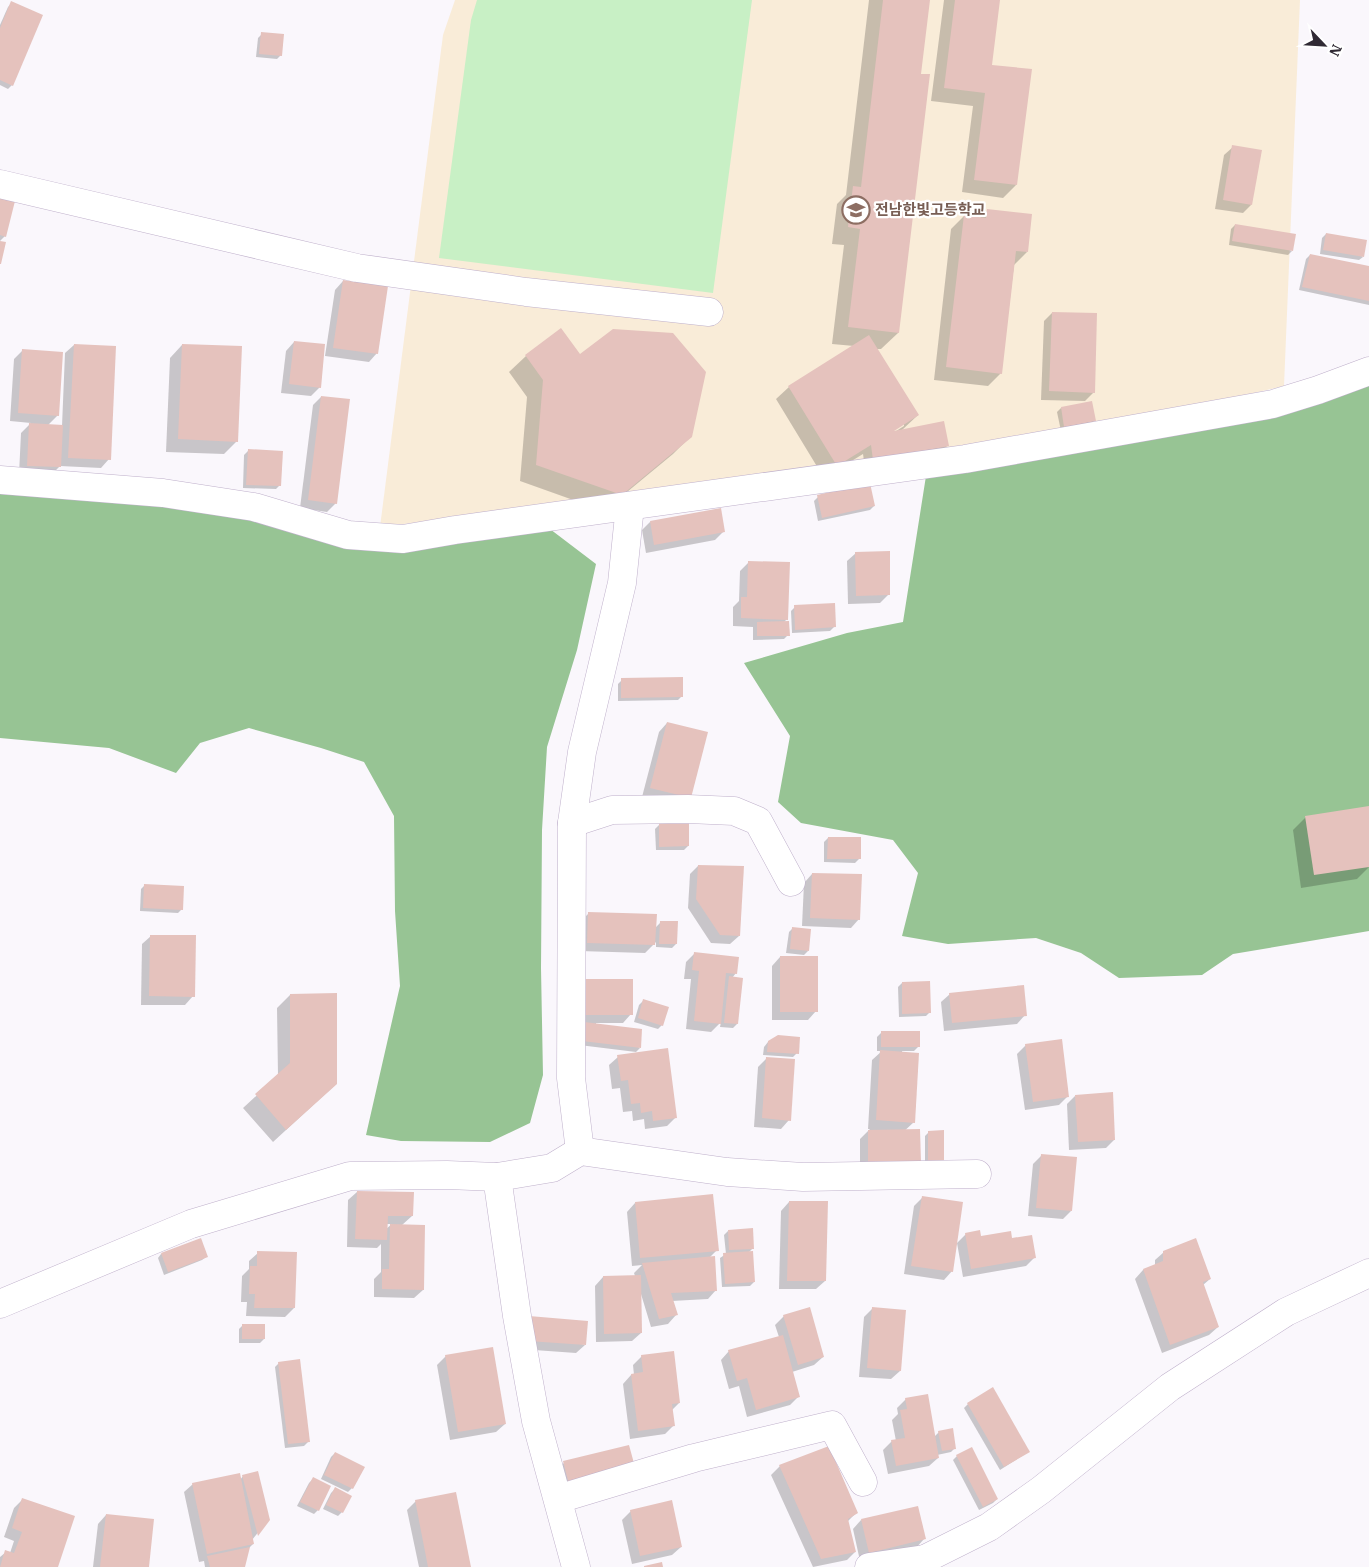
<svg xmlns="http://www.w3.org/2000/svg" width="1369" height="1567" font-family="'IBM Plex Serif','Noto Sans KR',serif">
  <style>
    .education { fill: #f9ecd8 }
    .green { fill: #c8f0c5 }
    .forest { fill: #97c494 }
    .shadow { fill: #0003; fill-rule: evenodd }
    .building { fill: #e5c2bd }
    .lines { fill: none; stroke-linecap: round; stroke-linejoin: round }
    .minor-casing { stroke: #bfb0cb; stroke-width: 29 }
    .minor { stroke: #fff; stroke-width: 28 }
    .labels { text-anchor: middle; stroke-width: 4.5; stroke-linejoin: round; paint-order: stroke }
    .education-label { font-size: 15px; font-weight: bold; fill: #785e54; stroke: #fff; text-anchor: start }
  </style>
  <rect width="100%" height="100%" fill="#faf7fc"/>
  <polygon class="education" points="455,0 1300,0 1284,386 1144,419 916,460 380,527 443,35"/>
  <polygon class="green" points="477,0 752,0 713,293 439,258 471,20"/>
  <g class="forest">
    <polygon points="1369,379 1369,931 1233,954 1202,975 1119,978 1081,953 1036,938 948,944 902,936 918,873 893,840 801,823 778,802 790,736 744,663 847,633 903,622 926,476"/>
    <polygon points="0,489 250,514 349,545 546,526 596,564 577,650 547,747 542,830 541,968 543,1075 530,1123 490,1142 401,1141 366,1135 400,986 395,911 394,816 364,762 321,748 249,728 200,743 176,773 109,748 0,738"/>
  </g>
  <g class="shadow">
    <path d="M869 0H929L920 75 898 333 881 349H876L918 415 902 430 948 445 939 454 865 468 863 454 824 478 776 399 789 387 854 346 832 344 844 245 832 244 837 204 846 195ZM904 423V426L890 435 888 433Z"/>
    <polygon points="944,0 999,0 991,66 1016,185 1003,198 962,192 973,106 931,101"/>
    <polygon points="12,3 12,85 8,89 0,85 0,25 8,7"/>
    <polygon points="262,34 281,55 277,59 256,57 258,38"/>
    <polygon points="1233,147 1251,205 1243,213 1215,209 1224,155"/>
    <polygon points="0,199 5,236 0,241"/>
    <polygon points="988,210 1027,252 1014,265 1001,373 988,386 934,380 951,229 964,216 980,218"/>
    <polygon points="1235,225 1292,251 1288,255 1229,245 1231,229"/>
    <polygon points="1326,234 1363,257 1359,260 1320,254 1322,238"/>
    <polygon points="1310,255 1369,267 1369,305 1299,290 1306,259"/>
    <polygon points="343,281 377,353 369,362 325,356 335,290"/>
    <polygon points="1052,313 1094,392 1085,401 1041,400 1044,321"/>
    <polygon points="294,342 320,387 311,396 281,393 286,351"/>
    <polygon points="74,345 109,459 101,468 60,466 51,475 19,474 21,433 31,423 10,421 14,359 23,350 58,415 48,425 62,426 65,353"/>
    <polygon points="182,345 237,441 224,454 166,452 170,358"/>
    <polygon points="580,355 691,436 673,454 604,511 520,481 527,397 509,372 526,356"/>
    <polygon points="321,397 336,503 327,512 300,508 313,405"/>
    <polygon points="1061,408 1094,421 1090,425 1061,431 1057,412"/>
    <polygon points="248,451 280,485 276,489 243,488 244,455"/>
    <polygon points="818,497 874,506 870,510 818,521 814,501"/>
    <polygon points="650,522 723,532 715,540 646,553 642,530"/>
    <polygon points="856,553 889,594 880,603 848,604 847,561"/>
    <polygon points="749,562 787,619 784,622 788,635 784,639 753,640 753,627 733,626 733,607 739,601 740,571"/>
    <polygon points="795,607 834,627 830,631 792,633 791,611"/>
    <polygon points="622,680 682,696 678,700 618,701 618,684"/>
    <polygon points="667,723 690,798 642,797 659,732"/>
    <polygon points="1369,808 1369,867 1357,879 1301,888 1293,830 1306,817"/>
    <polygon points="659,825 688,846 684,850 656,850 655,829"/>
    <polygon points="828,838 859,859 855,863 824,862 824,842"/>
    <polygon points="698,866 739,936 730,944 711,943 688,908 690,874"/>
    <polygon points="812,874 859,919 851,928 802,926 804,883"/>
    <polygon points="145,885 182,909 178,913 140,911 141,889"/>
    <polygon points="589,913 655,928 661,922 676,944 672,948 656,947 656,942 645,953 579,951 580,922"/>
    <polygon points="793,928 808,951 804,955 786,953 789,932"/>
    <polygon points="151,936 193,996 185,1005 141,1005 142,944"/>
    <polygon points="695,953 736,973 732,978 737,1024 733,1028 720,1027 721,1022 711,1032 686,1029 691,979 684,979 686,962"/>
    <polygon points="780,957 816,1011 808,1020 772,1020 772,966"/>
    <polygon points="902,983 930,1012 926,1016 899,1017 898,987"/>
    <polygon points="575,989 631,1014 623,1023 596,1023 596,1025 640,1048 636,1052 579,1045 575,1023"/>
    <polygon points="950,994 1025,1015 1017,1024 944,1031 941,1002"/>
    <polygon points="290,995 336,1084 273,1142 243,1108 278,1076 277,1008"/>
    <polygon points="643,1001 662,1025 658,1029 634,1022 639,1005"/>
    <polygon points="881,1033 918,1047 914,1051 902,1051 914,1122 860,1172 860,1139 870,1129 868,1129 872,1060 882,1051 877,1051 877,1037"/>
    <polygon points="768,1042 797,1053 793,1057 763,1055 764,1047"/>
    <polygon points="1026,1045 1068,1096 1059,1105 1025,1110 1017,1054"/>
    <polygon points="618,1057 676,1117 667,1126 645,1129 644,1119 633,1121 632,1111 623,1112 620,1088 612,1089 609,1065"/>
    <polygon points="766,1059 789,1120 781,1129 754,1127 758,1067"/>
    <polygon points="1075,1096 1114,1140 1106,1148 1069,1150 1067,1104"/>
    <polygon points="929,1132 939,1166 925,1166 925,1136"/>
    <polygon points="1041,1156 1071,1211 1063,1219 1028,1216 1033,1164"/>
    <path d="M357 1192 412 1216 402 1225 423 1290 414 1298 374 1297V1279L381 1272V1244L377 1248 347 1247 348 1200ZM386 1224H392L386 1229Z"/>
    <polygon points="922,1198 952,1271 944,1280 904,1274 914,1206"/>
    <polygon points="789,1202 825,1281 816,1289 779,1289 781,1211"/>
    <polygon points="635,1203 717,1250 710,1257 716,1290 708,1299 672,1301 676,1315 668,1324 651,1327 641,1294 641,1333 632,1341 596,1342 595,1286 603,1277 635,1276 634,1273 642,1265 632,1266 627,1212"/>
    <polygon points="728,1231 753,1248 748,1253 754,1282 750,1286 722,1287 720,1258 726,1254 724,1235"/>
    <polygon points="966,1234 980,1238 1011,1240 1035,1257 1026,1266 963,1277 957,1243"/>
    <polygon points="1164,1252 1210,1279 1203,1285 1218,1327 1209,1335 1162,1353 1135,1279 1143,1270 1155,1266 1155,1260"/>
    <polygon points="258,1253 294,1308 285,1317 246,1316 247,1302 241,1302 242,1276 249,1269 249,1261"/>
    <polygon points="161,1254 206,1257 202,1260 164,1275 158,1258"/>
    <polygon points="873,1308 900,1371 891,1379 859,1377 864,1317"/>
    <polygon points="784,1316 823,1357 814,1365 792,1372 799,1396 790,1405 747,1417 739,1386 729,1389 721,1360 729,1351 779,1337 775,1325"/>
    <polygon points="243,1325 264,1339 260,1343 239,1343 239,1329"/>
    <polygon points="521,1326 585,1345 576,1353 520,1349"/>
    <polygon points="446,1356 505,1424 496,1432 450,1440 437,1365"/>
    <polygon points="642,1356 679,1403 672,1410 674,1425 665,1434 630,1439 623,1384 631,1375 634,1375 633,1365"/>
    <polygon points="279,1363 308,1442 304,1446 285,1448 275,1367"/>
    <polygon points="906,1399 934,1437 939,1432 955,1448 951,1452 937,1455 938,1458 929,1466 888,1474 883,1450 892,1441 896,1441 892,1420 898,1414 897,1408"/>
    <polygon points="968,1404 1028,1452 1000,1470 964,1408"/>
    <polygon points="628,1446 560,1492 555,1471 564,1463"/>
    <polygon points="335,1453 352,1488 348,1492 321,1479 331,1457"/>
    <polygon points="957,1456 997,1499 993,1503 979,1510 953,1460"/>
    <polygon points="780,1466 856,1513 847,1522 855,1552 847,1560 813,1567 771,1475"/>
    <polygon points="243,1476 268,1520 252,1540 253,1544 249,1548 244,1567 205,1567 204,1561 199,1562 184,1492 193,1484 240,1480"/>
    <polygon points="313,1479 318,1510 314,1514 297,1506 309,1483"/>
    <polygon points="335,1489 342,1512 338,1516 323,1509 331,1493"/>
    <polygon points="23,1499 57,1567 0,1567 0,1557 6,1552 10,1553 14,1541 4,1537 14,1508"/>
    <polygon points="416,1501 469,1567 419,1567 407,1510"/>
    <polygon points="631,1511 681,1547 672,1555 632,1564 622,1520"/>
    <polygon points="106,1515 147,1567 93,1567 98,1524"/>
    <polygon points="861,1520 924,1539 916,1548 860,1561 853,1529"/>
  </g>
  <g class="building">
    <polygon points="883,0 930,0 921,74 930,74 899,333 848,327 860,229 848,227 853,186 861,187"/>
    <polygon points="955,0 1000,0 992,65 1032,69 1017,185 974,180 985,93 944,88"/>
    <polygon points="11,1 43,15 13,86 0,80 0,28"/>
    <polygon points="261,32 284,34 282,56 259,54"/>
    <polygon points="1232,145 1262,150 1252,205 1223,200"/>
    <polygon points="0,198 15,201 6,237 0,235"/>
    <polygon points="987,209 1032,214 1028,252 1016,251 1002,374 946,367 964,215 986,218"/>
    <polygon points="1235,224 1296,234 1293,251 1232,241"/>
    <polygon points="1326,233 1367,240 1364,257 1323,250"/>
    <polygon points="0,241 6,242 1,264 0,264"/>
    <polygon points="1310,254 1369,266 1369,301 1302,287"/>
    <polygon points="343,280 388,286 378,354 333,348"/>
    <polygon points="1052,312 1097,313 1095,393 1049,391"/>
    <polygon points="561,328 580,354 613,329 673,333 706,372 692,437 622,495 536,465 543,380 525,355"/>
    <polygon points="869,335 919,415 894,431 944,421 949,446 873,460 871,445 837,466 788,386"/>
    <polygon points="294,341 325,344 321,388 289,384"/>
    <polygon points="74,344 116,346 111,460 68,458"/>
    <polygon points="182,344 242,346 238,442 178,439"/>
    <polygon points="22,349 63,352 59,416 18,413"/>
    <polygon points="321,396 350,399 337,504 308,500"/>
    <polygon points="1092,401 1096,421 1064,427 1061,407"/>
    <polygon points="29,423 63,425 61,467 27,466"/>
    <polygon points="248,449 283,451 281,486 246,485"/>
    <polygon points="870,483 875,506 822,518 817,495"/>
    <polygon points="721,508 725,532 654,545 650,521"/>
    <polygon points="890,551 890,595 856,596 855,552"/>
    <polygon points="748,561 790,562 788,620 741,618 741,597 747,597"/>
    <polygon points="835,603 836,627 795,630 794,605"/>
    <polygon points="789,621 790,636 757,636 757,622"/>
    <polygon points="683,677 683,697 621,698 621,678"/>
    <polygon points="667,722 708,732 691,798 650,788"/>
    <polygon points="1369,806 1369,867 1314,875 1305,816"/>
    <polygon points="659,823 689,823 689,846 659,847"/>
    <polygon points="828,837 861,837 861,859 827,859"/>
    <polygon points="698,865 744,866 740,936 720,935 696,899"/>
    <polygon points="812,873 862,874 860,920 810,918"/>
    <polygon points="144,884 184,886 183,910 143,908"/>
    <polygon points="588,912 657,914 655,945 587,943"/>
    <polygon points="660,921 678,921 677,944 659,944"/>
    <polygon points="792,927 811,929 809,951 790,949"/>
    <polygon points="150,935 196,935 195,997 149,996"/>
    <polygon points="694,952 739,957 737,974 726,973 721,1024 694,1021 699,971 692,970"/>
    <rect x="780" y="956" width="38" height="56"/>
    <polygon points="729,976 743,978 738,1024 724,1023"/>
    <rect x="583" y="979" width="50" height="36"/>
    <polygon points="930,981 931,1013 902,1014 902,982"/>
    <polygon points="1024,985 1027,1016 952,1023 949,993"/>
    <polygon points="337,993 337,1084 286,1130 255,1094 290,1063 290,994"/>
    <polygon points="643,999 669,1007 663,1026 638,1018"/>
    <polygon points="584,1022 642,1029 641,1048 582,1041"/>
    <rect x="881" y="1031" width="39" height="16"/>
    <polygon points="778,1035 800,1037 799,1054 767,1052 768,1041"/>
    <polygon points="1062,1039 1069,1097 1033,1102 1025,1044"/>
    <polygon points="668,1048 677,1118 653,1121 652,1111 641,1113 640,1103 631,1104 628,1080 621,1081 617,1055"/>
    <polygon points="880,1050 919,1053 915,1123 876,1120"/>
    <polygon points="766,1057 795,1059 791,1121 762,1118"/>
    <polygon points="1113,1092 1115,1140 1078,1142 1075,1095"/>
    <polygon points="920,1129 921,1163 868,1164 868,1130"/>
    <polygon points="944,1130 944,1163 928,1162 928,1131"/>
    <polygon points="1041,1154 1077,1157 1072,1211 1036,1208"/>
    <polygon points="357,1191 414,1192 413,1216 388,1216 387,1240 355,1239"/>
    <polygon points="713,1194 719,1251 640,1258 635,1202"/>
    <polygon points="922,1196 963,1202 953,1272 911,1266"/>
    <polygon points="789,1201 828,1201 826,1281 787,1281"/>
    <polygon points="390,1224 425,1225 424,1290 382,1289 382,1269 389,1269"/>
    <polygon points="753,1228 754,1249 729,1250 728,1230"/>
    <polygon points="980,1230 981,1236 1011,1231 1012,1238 1032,1235 1036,1258 971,1269 965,1233"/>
    <polygon points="201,1238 208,1257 168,1272 161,1253"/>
    <polygon points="1196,1238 1211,1279 1203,1282 1219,1327 1170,1345 1143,1269 1163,1261 1163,1251"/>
    <polygon points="257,1251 297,1252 295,1308 254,1308 255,1294 249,1294 250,1266 257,1266"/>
    <polygon points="753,1251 755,1282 725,1284 723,1253"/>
    <polygon points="715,1256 717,1291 671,1293 678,1315 659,1319 642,1263"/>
    <polygon points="641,1275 642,1333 604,1334 603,1276"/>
    <polygon points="810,1307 824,1357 798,1365 783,1315"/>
    <polygon points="872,1307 906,1310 901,1371 867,1368"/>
    <polygon points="529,1316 588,1321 586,1345 528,1341"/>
    <rect x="242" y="1324" width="23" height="15"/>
    <polygon points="783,1335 800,1397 756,1410 747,1378 737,1381 728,1350"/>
    <polygon points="493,1347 506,1424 458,1432 445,1355"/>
    <polygon points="674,1351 680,1403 672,1404 675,1426 638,1431 631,1374 643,1372 641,1355"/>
    <polygon points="300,1359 310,1442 288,1444 278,1362"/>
    <polygon points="993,1387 1030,1452 1004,1467 967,1403"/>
    <polygon points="928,1394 939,1458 896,1466 891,1440 905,1438 900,1410 907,1409 905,1398"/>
    <polygon points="953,1428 956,1449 942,1451 938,1431"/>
    <polygon points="629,1445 635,1467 569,1484 563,1461"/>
    <polygon points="829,1446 858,1513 848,1519 856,1552 821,1559 779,1465"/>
    <polygon points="972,1447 998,1499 983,1507 956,1455"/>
    <polygon points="335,1452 365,1467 353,1489 324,1475"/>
    <polygon points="258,1471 270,1520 258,1536 242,1475"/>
    <polygon points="240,1473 254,1544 207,1554 192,1483"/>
    <polygon points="313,1477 331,1486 319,1511 300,1502"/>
    <polygon points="335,1487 352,1496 343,1513 326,1505"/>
    <polygon points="456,1492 471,1567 428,1567 415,1500"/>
    <polygon points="22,1498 75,1516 58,1567 0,1567 5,1550 14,1553 22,1532 12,1528"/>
    <polygon points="672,1500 682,1547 640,1556 630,1510"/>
    <polygon points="918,1506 926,1539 869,1553 861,1519"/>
    <polygon points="106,1514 154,1519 149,1567 100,1567"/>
    <polygon points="250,1547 245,1567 210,1567 207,1556"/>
    <polygon points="662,1562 663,1567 644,1567 644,1566"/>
  </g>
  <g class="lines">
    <g class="minor-casing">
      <g id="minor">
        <polyline points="0,184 357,268 526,292 709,312"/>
        <polyline points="0,480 163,493 254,507 348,535 403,539 455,530 965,459 1273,404 1318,390 1369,371"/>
        <polyline points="572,823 612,810 688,809 734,811 758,821 791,882"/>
        <polyline points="580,1151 571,1078 572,823 582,752 622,583 630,506"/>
        <polyline points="497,1177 517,1316 536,1421 576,1567"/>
        <polyline points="0,1304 191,1224 350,1176 447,1175 497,1177 552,1168 580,1151 727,1172 803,1177 977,1174"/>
        <polyline points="558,1499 694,1458 832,1425 863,1482"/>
        <polyline points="869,1567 925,1559"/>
        <polyline points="923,1567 925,1559 989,1527 1041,1490 1170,1387 1286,1312 1369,1273"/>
      </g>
    </g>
    <use href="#minor" class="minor"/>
  </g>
  <defs>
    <g id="school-ring" transform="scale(1.4375)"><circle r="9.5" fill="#fff" stroke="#8d6e63" stroke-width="1.5"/><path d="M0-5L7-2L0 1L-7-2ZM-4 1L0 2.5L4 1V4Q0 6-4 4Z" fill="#8d6e63"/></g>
  </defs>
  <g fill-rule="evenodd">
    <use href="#school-ring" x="856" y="210"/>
  </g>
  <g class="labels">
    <g class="education-label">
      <text x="875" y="215">전남한빛고등학교</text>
    </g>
  </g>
  <g transform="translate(1324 45) rotate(115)" stroke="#ffffff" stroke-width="4" paint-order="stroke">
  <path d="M0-4L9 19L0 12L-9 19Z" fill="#302a34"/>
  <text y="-8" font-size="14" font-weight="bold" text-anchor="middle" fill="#302a34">N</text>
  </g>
</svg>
